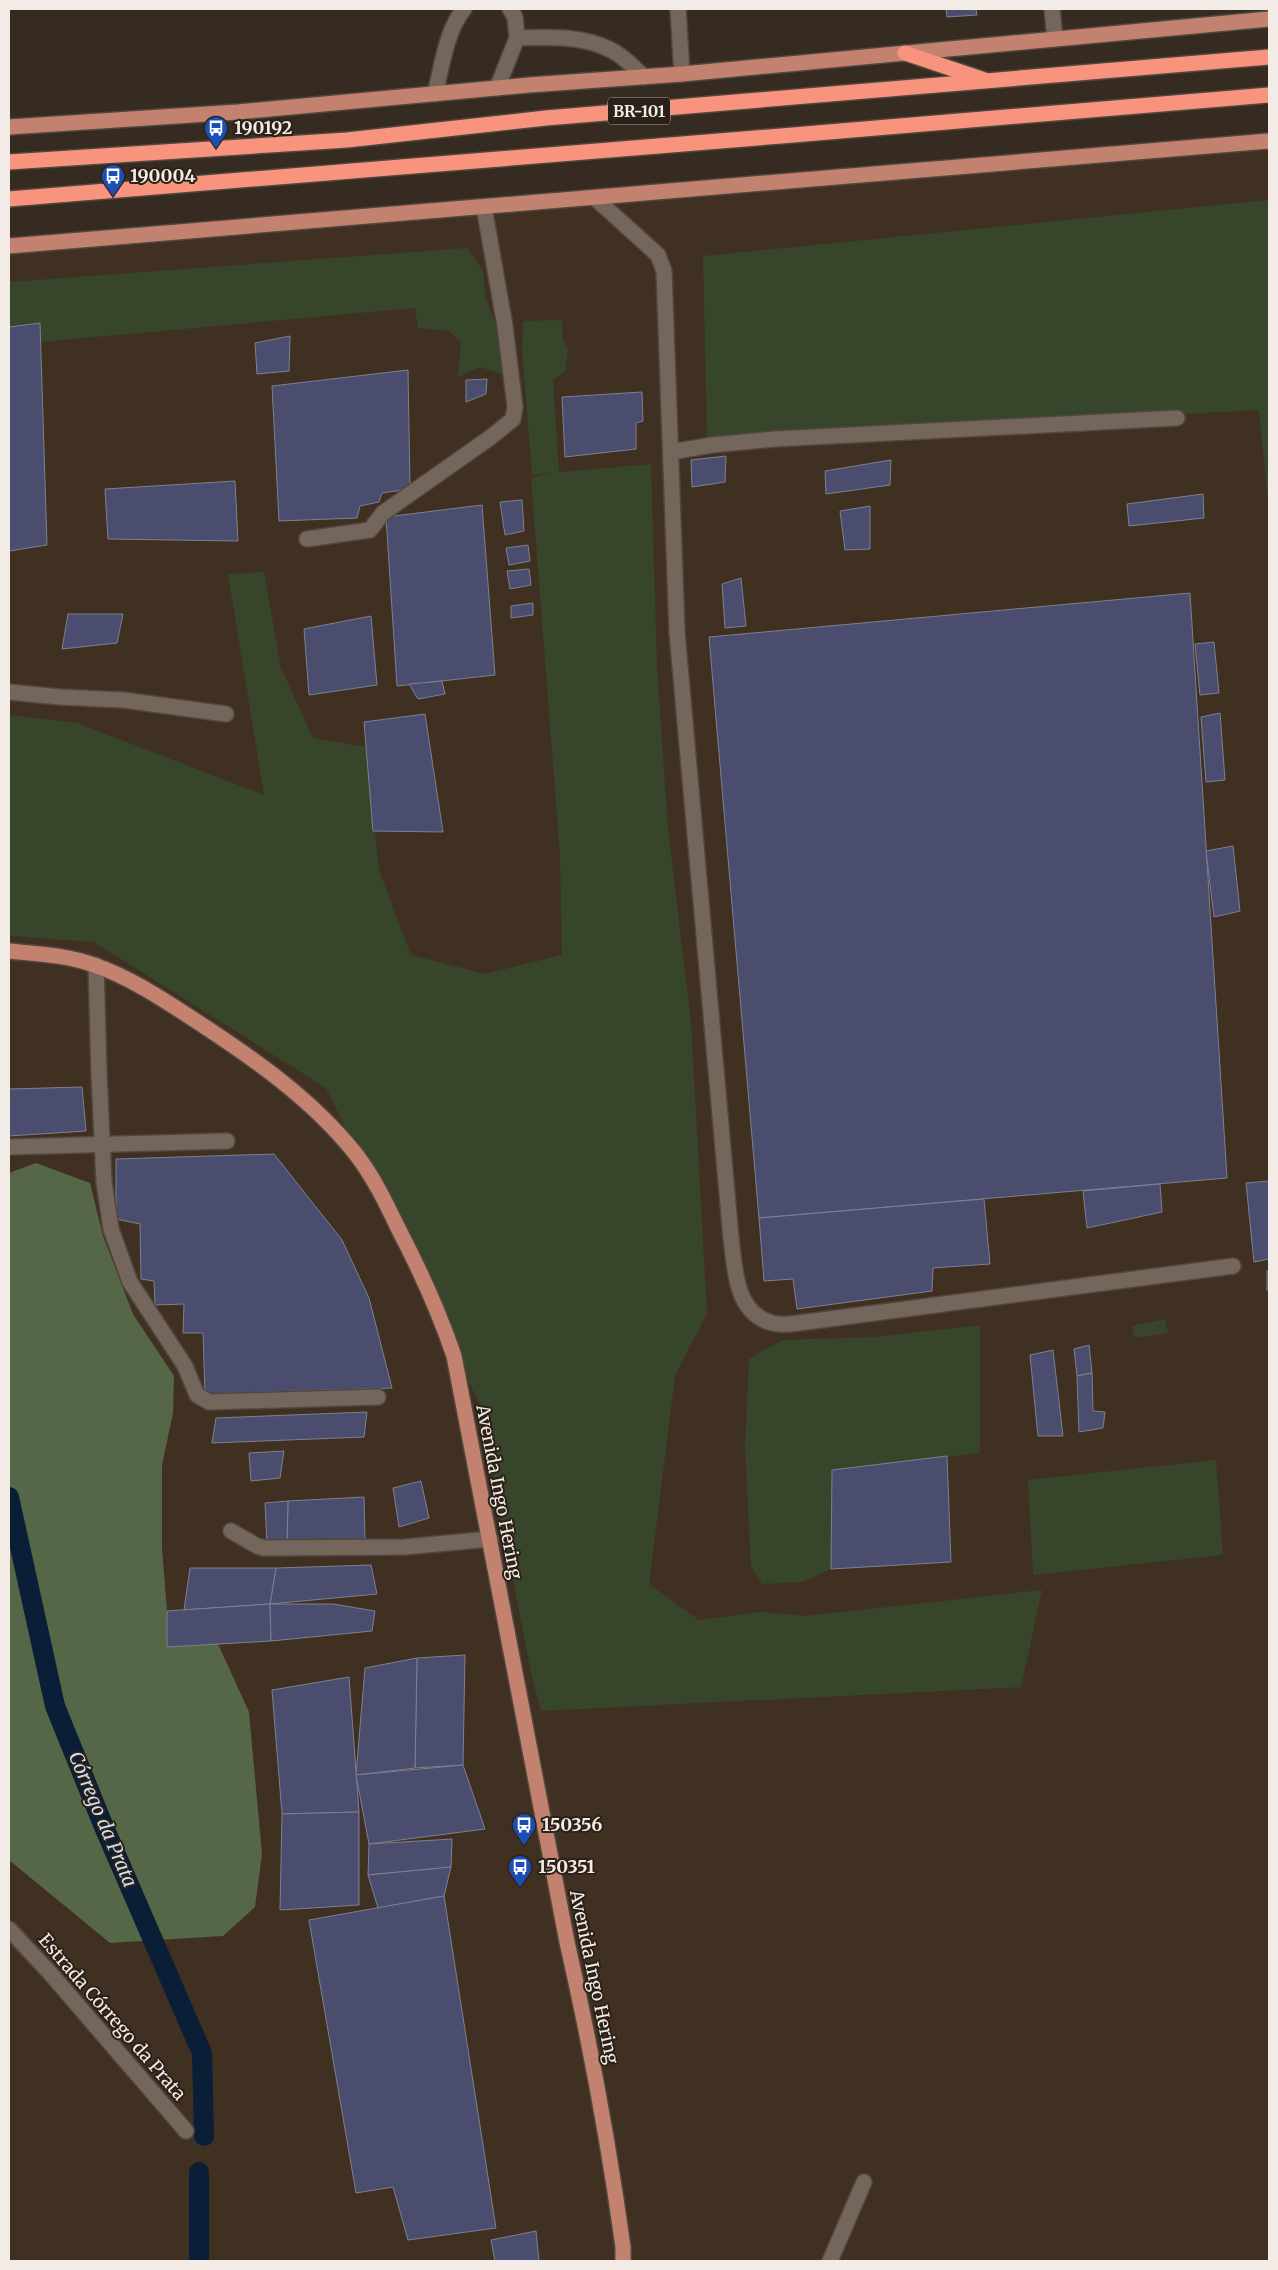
<svg xmlns="http://www.w3.org/2000/svg" width="1278" height="2270" font-family="Merriweather,serif">
  <style>
    .built { fill: #403021 }
    .green { fill: #37462a }
    .forest { fill: #566747 }
    .lines { fill: none; stroke-linecap: round; stroke-linejoin: round }
    .canal { stroke: #0a1f37; stroke-width: 20 }
    .building { fill: #4a4d6d; stroke: #7e8090 }
    .minor-casing { stroke: #51473f; stroke-width: 18 }
    .major-casing { stroke: #51473f; stroke-width: 18 }
    .highway-casing { stroke: #51473f; stroke-width: 18 }
    .minor { stroke: #74665b; stroke-width: 15 }
    .major { stroke: #c3816f; stroke-width: 15 }
    .highway { stroke: #f8937d; stroke-width: 15 }
    .labels { text-anchor: middle; stroke-width: 4; stroke-linejoin: round; paint-order: stroke }
    .shield { fill: #2c2118; stroke: #b7aea8; stroke-width: 1 }
    .shield-label { font-size: 16px; font-weight: bold; fill: #f3ebe5 }
    .poi-label { font-size: 18px; font-weight: bold; fill: #f3ebe5; stroke: #2c2118; text-anchor: start }
    .street-label { font-size: 18px; fill: #f3ebe5; stroke: #2c2118 }
    .water-label { font-size: 19px; font-style: italic; fill: #cfe0f4; stroke: #2c2118 }
  </style>
  <rect width="100%" height="100%" fill="#362b21"/>
  <polygon class="built" points="1269,136 1269,2261 9,2261 9,249"/>
  <g class="green">
    <polygon points="1269,200 1269,510 1259,410 707,440 703,256"/>
    <polygon points="467,248 483,270 485,296 501,338 502,374 480,367 458,377 461,342 449,331 418,328 415,308 40,342 39,323 9,327 9,282"/>
    <polygon points="562,320 563,340 568,350 565,371 553,380 559,472 651,464 657,667 668,828 691,1023 707,1313 675,1376 649,1584 699,1620 760,1612 805,1616 1042,1590 1021,1687 541,1711 531,1673 479,1403 326,1088 94,942 9,936 9,715 77,723 264,795 228,574 264,572 281,668 313,738 366,747 379,870 411,955 486,974 562,955 560,855 531,478 552,473 532,475 522,349 523,321"/>
    <polygon points="1165,1319 1168,1333 1135,1338 1132,1326"/>
    <polygon points="980,1325 980,1453 832,1470 831,1569 802,1582 762,1584 751,1566 745,1446 749,1359 782,1340 875,1337"/>
    <polygon points="1216,1460 1223,1555 1033,1575 1028,1480"/>
  </g>
  <polygon class="forest" points="36,1163 90,1183 103,1236 133,1314 174,1376 173,1413 162,1465 162,1548 167,1611 167,1646 218,1644 249,1712 262,1854 255,1907 223,1936 110,1943 9,1860 9,1173"/>
  <g class="lines">
    <g class="canal">
      <polyline points="9,1497 55,1706 104,1827 202,2053 204,2136"/>
      <polyline points="199,2172 199,2261"/>
    </g>
  </g>
  <g class="building">
    <polygon points="946,9 976,9 977,15 947,17"/>
    <polygon points="40,323 47,545 9,551 9,327"/>
    <polygon points="290,336 289,371 257,374 255,343"/>
    <polygon points="408,370 410,489 382,493 379,502 360,506 357,518 279,521 272,386"/>
    <polygon points="487,379 486,394 466,402 466,380"/>
    <polygon points="642,392 643,421 636,423 636,449 565,457 562,397"/>
    <polygon points="726,456 725,482 692,487 691,460"/>
    <polygon points="891,460 890,485 826,494 825,471"/>
    <polygon points="235,481 238,541 108,539 105,489"/>
    <polygon points="1203,494 1204,518 1129,526 1127,504"/>
    <polygon points="522,500 524,531 505,535 500,502"/>
    <polygon points="482,505 495,675 397,686 386,517"/>
    <polygon points="870,506 870,549 845,550 840,511"/>
    <polygon points="528,545 530,561 509,565 506,548"/>
    <polygon points="529,569 531,585 510,589 507,571"/>
    <polygon points="741,578 746,626 725,628 722,584"/>
    <polygon points="1190,593 1227,1178 759,1218 709,637"/>
    <polygon points="533,603 533,615 511,618 511,606"/>
    <polygon points="68,614 123,614 117,643 62,649"/>
    <polygon points="371,616 377,685 309,695 304,629"/>
    <polygon points="1214,642 1219,693 1200,695 1195,644"/>
    <polygon points="442,681 445,694 418,699 409,684"/>
    <polygon points="1220,713 1225,780 1206,782 1201,717"/>
    <polygon points="425,714 443,832 373,831 364,722"/>
    <polygon points="1233,846 1240,911 1214,917 1206,851"/>
    <polygon points="82,1087 86,1131 9,1136 9,1089"/>
    <polygon points="274,1154 342,1240 369,1298 392,1388 205,1394 203,1333 183,1333 184,1304 155,1305 154,1281 141,1279 140,1224 116,1219 116,1159"/>
    <polygon points="1269,1181 1269,1259 1254,1262 1246,1183"/>
    <polygon points="1160,1184 1162,1212 1087,1228 1083,1191"/>
    <polygon points="984,1199 990,1264 933,1268 932,1291 797,1309 793,1279 764,1281 759,1218"/>
    <rect x="1267" y="1271" width="2" height="19"/>
    <polygon points="1089,1345 1092,1373 1077,1376 1074,1349"/>
    <polygon points="1053,1350 1063,1436 1038,1436 1030,1355"/>
    <polygon points="1092,1373 1093,1411 1105,1412 1103,1428 1079,1432 1077,1376"/>
    <polygon points="367,1412 364,1437 212,1443 216,1418"/>
    <polygon points="284,1451 280,1478 251,1481 249,1453"/>
    <polygon points="947,1456 951,1562 831,1569 832,1470"/>
    <polygon points="421,1481 429,1518 399,1527 393,1488"/>
    <polygon points="364,1497 365,1540 287,1544 288,1501"/>
    <polygon points="288,1501 287,1544 267,1545 265,1503"/>
    <polygon points="371,1565 377,1594 270,1604 276,1568"/>
    <polygon points="190,1568 276,1568 270,1604 184,1610"/>
    <polygon points="270,1604 271,1641 167,1647 167,1611"/>
    <polygon points="270,1604 333,1604 375,1611 372,1631 271,1641"/>
    <polygon points="465,1655 463,1765 415,1768 417,1658"/>
    <polygon points="417,1658 415,1768 356,1775 365,1668"/>
    <polygon points="349,1677 359,1812 282,1814 272,1690"/>
    <polygon points="463,1765 485,1829 369,1844 356,1775"/>
    <polygon points="359,1812 359,1905 280,1910 282,1814"/>
    <polygon points="452,1839 451,1867 368,1875 369,1844"/>
    <polygon points="451,1867 444,1896 378,1908 368,1875"/>
    <polygon points="444,1896 496,2228 408,2240 393,2187 356,2193 309,1920"/>
    <polygon points="536,2231 539,2261 495,2261 491,2240"/>
  </g>
  <g class="lines">
    <g class="minor-casing">
      <g id="minor">
        <path d="M510 9 515 17 517 38C549 37 582 35 611 50 624 56 634 68 644 77"/>
        <polyline points="678,9 682,74"/>
        <polyline points="1052,9 1055,39"/>
        <polyline points="497,88 517,38"/>
        <path d="M435 94C442 66 446 31 464 9"/>
        <path d="M595 198 658 255 664 271 677 632 731 1238C735 1269 735 1313 772 1323 778 1325 785 1324 791 1324L1233 1266"/>
        <polyline points="671,452 712,445 774,439 1177,418"/>
        <polyline points="307,539 370,530 383,513 491,437 513,419 515,407 505,326 484,207"/>
        <polyline points="9,692 60,697 123,700 226,714"/>
        <polyline points="96,965 99,1074 104,1182 111,1229 130,1282 185,1366 197,1395 209,1402 378,1397"/>
        <polyline points="9,1147 227,1141"/>
        <polyline points="231,1531 257,1546 264,1548 405,1547 490,1539"/>
        <polyline points="9,1929 50,1973 186,2131"/>
        <polyline points="830,2261 864,2182"/>
      </g>
    </g>
    <g class="major-casing">
      <g id="major">
        <polyline points="9,127 238,112 529,85 682,74 1269,19"/>
        <polyline points="9,246 1269,141"/>
        <path d="M9 951C38 954 66 955 94 965 127 976 161 998 190 1017 250 1056 310 1097 355 1153 373 1176 386 1203 398 1228 420 1270 439 1312 454 1356L567 1942C590 2043 609 2145 623 2247V2261"/>
      </g>
    </g>
    <g class="highway-casing">
      <g id="highway">
        <polyline points="905,53 985,80"/>
        <polyline points="9,162 347,140 546,118 1269,57"/>
        <path d="M9 199C429 168 849 129 1269 95"/>
      </g>
    </g>
    <use href="#minor" class="minor"/>
    <use href="#major" class="major"/>
    <use href="#highway" class="highway"/>
  </g>
  <defs>
    <g id="bus-pin" transform="scale(1.25)"><path d="M0 17L-7.5 6A9.5 9.5 0 1 1 7.5 6Z" fill="#1a4fb4" stroke="#2c2118"/><path d="M-5-6H5V4H4V6H2V4H-2V6H-4V4H-5ZM-3.5-4V0h7V-4ZM-3.5 1.2v1.5H-2V1.2ZM2 1.2v1.5H3.5V1.2Z" fill="#fff"/></g>
  </defs>
  <g fill-rule="evenodd">
    <use href="#bus-pin" x="216" y="128"/>
    <use href="#bus-pin" x="113" y="176"/>
    <use href="#bus-pin" x="524" y="1825"/>
    <use href="#bus-pin" x="520" y="1867"/>
  </g>
  <g class="labels">
    <rect class="shield" x="608" y="97.5" width="62" height="27" rx="4"/>
    <g class="shield-label">
      <text x="639" y="117">BR-101</text>
    </g>
    <g class="poi-label">
      <text x="234" y="134">190192</text>
      <text x="130" y="182">190004</text>
      <text x="542" y="1831">150356</text>
      <text x="538" y="1873">150351</text>
    </g>
    <g class="street-label">
      <text transform="translate(499 1492) rotate(79)" y="6">Avenida Ingo Hering</text>
      <text transform="translate(594 1977) rotate(78)" y="6">Avenida Ingo Hering</text>
      <text transform="translate(112 2017) rotate(49)" y="6">Estrada Córrego da Prata</text>
    </g>
    <g class="water-label">
      <text transform="translate(103 1819) rotate(67)" y="7">Córrego da Prata</text>
    </g>
  </g>
  <rect width="1278" height="2270" fill="none" stroke="#f3ebe5" stroke-width="20"/>
</svg>
